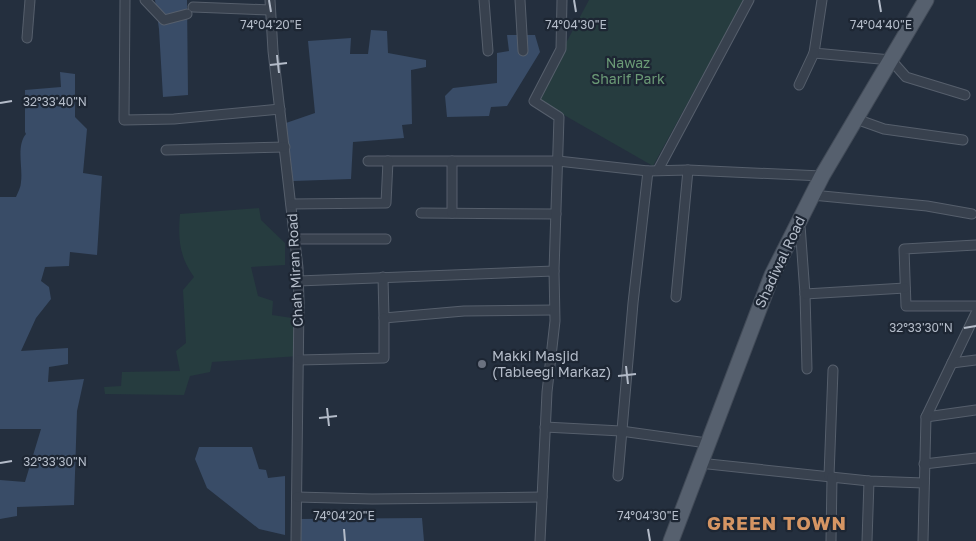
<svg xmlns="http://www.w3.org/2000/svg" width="976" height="541" font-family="'Golos Text',sans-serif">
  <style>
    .green { fill: #263c3f }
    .water { fill: #394c67 }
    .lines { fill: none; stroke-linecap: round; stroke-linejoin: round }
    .minor-casing { stroke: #565f6c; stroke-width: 11 }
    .primary-casing { stroke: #414a57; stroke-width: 17 }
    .minor { stroke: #38414e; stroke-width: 9 }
    .primary { stroke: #56606e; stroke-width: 15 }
    .ticks { fill: none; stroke: #b4bcc9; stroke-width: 2 }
    .worship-dot { fill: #6b7280; stroke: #1d2633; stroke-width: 2 }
    .labels { text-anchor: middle; stroke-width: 4.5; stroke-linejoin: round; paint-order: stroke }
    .park-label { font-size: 14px; fill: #6b9a76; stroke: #1d2633 }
    .street-label { font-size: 14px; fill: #b4bcc9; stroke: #1d2633 }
    .poi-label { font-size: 14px; fill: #b4bcc9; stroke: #1d2633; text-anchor: start }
    .district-label { font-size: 19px; font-weight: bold; letter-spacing: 1px; fill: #d59563; stroke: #1d2633 }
    .ticks-label { font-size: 12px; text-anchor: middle; fill: #b4bcc9; stroke: #1d2633; stroke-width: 4.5; stroke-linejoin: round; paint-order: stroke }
  </style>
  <rect width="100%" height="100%" fill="#242f3e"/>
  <g class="green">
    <polygon points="589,0 744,0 653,166 536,99"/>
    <path d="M259 208 261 220 285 243V265L251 267 258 296 273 301 272 315 299 319V356L212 362 210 372 190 376 184 395 105 394 104 387 121 386 122 372 180 371 176 351 186 343 183 290 194 277C179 256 178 239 180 214Z"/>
  </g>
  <g class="water">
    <polygon points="155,0 187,0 188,95 163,97 159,29"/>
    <polygon points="371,30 387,31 388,53 426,60 426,67 411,70 412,124 402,125 404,138 353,142 351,179 293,181 286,123 315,113 308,41 351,38 350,54 368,54"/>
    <polygon points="507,35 535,35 540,52 507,106 491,107 489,116 447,117 445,96 453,88 497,83 497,53 509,51"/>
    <path d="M60 72 75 74V117L87 129 83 173 102 176 97 255 70 252 69 266 45 267 41 281 49 287 51 299 36 318 21 351 68 348V364L49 367 48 382 84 379 77 411 74 505 17 507V516L0 519V480L25 482 41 429H0V197H16C18 192 21 187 21 182 23 167 16 146 26 134L25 132V90L61 87Z"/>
    <polygon points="199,447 252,447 259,469 266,470 268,478 285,476 285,535 259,529 207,488 195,459"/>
    <polygon points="422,518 424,541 297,541 297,519"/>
  </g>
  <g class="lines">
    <g class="minor-casing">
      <g id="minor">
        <polyline points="125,0 124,120 174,119 280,109"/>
        <polyline points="145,0 164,20 187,14"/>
        <polyline points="270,0 273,51 298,268 299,303 296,541"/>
        <polyline points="484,0 488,51"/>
        <polyline points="520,0 523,51"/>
        <polyline points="822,0 814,53 891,60 906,77 965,95"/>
        <polyline points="193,7 270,10"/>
        <polyline points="27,38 30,0"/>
        <polyline points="799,85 814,53"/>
        <polyline points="856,119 884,129 963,140"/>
        <polyline points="166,150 285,147"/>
        <polyline points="368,161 558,161 648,171 688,170"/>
        <polyline points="658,170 749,0"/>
        <polyline points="812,195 927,206 972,214"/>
        <polyline points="291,204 386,203 388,161"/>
        <polyline points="421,213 556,214"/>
        <polyline points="452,213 452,161"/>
        <polyline points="800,225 805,294 807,369"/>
        <polyline points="295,239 386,239"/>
        <polyline points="976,245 904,249 906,306 976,306"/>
        <polyline points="383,277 384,318 464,311 554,310"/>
        <polyline points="298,281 554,271"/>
        <polyline points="805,294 905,288"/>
        <polyline points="676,297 688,170 822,176"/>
        <polyline points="299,360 384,358 384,318"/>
        <polyline points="952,363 976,360"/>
        <polyline points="926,417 976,410"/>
        <polyline points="545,427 621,431 707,443"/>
        <polyline points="699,463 869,481 924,483"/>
        <polyline points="924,464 976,458"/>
        <polyline points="618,476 633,303 648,171"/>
        <polyline points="829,476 833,370"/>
        <polyline points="297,497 372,499 542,497"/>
        <polyline points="540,541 547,392 555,321 554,271 559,117 534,101 561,49 562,0"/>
        <polyline points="831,541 832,477"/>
        <polyline points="867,541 869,481"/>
        <polyline points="923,541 926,417 976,313"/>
      </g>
    </g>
    <g class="primary-casing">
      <polyline id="primary" points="671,541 772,275 822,176 926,0"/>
    </g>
    <use href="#minor" class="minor"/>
    <use href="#primary" class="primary"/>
  </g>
  <path class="ticks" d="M269 0 271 12M574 0 576 12M879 0 881 12M277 55 279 73M270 65 287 63M0 103 12 101M964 328 976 326M626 366 628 384M618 376 636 374M327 408 329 426M319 418 337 416M0 463 12 461M344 529 345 541M648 529 650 541"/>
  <circle class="worship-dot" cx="482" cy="364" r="5"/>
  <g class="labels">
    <g class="park-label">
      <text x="628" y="68">Nawaz<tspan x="628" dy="16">Sharif Park</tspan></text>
    </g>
    <g class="street-label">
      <text transform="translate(780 262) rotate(-65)" y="5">Shadiwal Road</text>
      <text transform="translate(295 270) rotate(-93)" y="5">Chah Miran Road</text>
    </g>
    <g class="poi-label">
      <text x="492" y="361">Makki Masjid<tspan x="492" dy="16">(Tableegi Markaz)</tspan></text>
    </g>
    <g class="district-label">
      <text x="777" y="530">GREEN TOWN</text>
    </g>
  </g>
  <g class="ticks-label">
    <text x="271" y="29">74°04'20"E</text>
    <text x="576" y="29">74°04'30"E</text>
    <text x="881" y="29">74°04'40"E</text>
    <text x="55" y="106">32°33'40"N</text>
    <text x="921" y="332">32°33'30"N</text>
    <text x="55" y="466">32°33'30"N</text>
    <text x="344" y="520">74°04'20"E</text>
    <text x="648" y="520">74°04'30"E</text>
  </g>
</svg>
